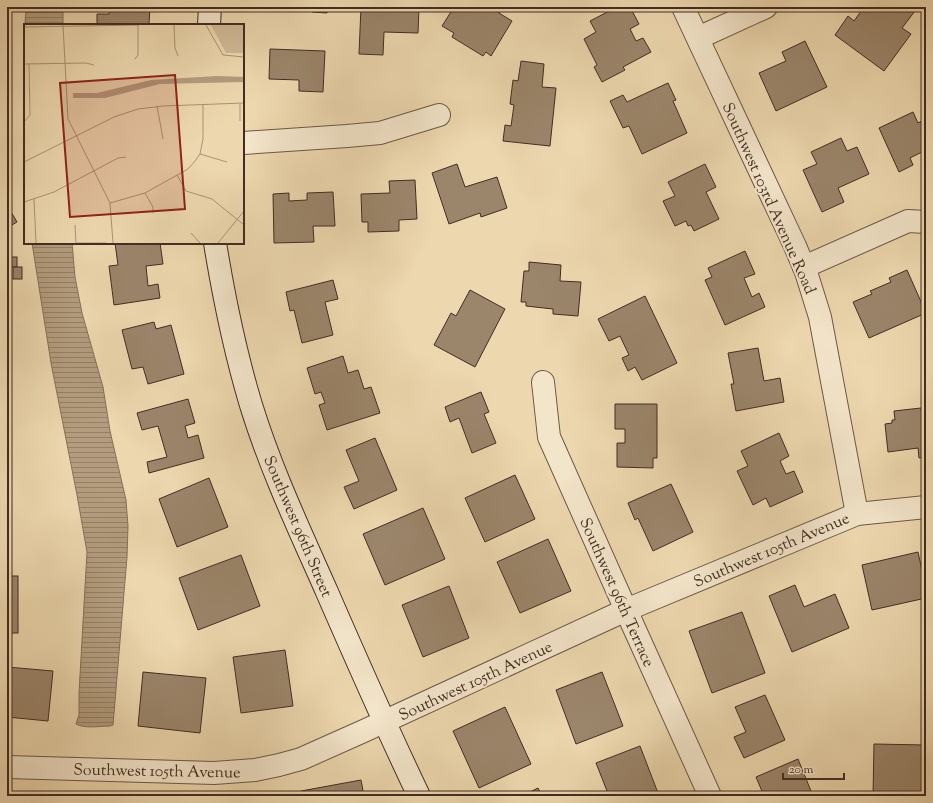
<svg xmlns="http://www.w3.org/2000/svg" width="933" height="803" font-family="'Sorts Mill Goudy',serif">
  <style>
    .water { fill: url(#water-rules); stroke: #867059 }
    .building { fill: #9b856b; stroke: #422d22 }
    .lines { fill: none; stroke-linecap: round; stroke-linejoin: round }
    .street-casing { stroke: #6d5845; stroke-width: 24 }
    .secondary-casing { stroke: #422d22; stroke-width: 24 }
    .street { stroke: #f3e5ca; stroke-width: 22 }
    .secondary { stroke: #f3e5ca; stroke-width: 22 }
    .labels { text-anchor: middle; stroke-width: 4; stroke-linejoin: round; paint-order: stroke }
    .street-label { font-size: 16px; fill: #422d22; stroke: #f3e5ca }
    .inset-road { fill: none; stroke: #a99376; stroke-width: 1 }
    .view { fill: #8f2418; fill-opacity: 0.15; stroke: #8f2418; stroke-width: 2 }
    .inset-edge { fill: none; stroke: #422d22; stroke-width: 2 }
  </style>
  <defs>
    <pattern id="water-rules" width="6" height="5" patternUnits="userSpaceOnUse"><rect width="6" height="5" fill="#b39d7e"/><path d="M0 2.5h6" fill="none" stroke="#938067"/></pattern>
  </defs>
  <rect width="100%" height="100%" fill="#edd7ae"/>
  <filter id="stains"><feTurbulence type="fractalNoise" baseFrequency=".005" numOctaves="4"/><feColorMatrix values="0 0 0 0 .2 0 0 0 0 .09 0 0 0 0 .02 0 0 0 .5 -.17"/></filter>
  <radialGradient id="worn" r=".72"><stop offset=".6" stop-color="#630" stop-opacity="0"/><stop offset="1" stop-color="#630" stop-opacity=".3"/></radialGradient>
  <g class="water">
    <polygon points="26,7 63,7 63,25 25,25"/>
    <path d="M32 243H72L75 277 82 313 103 387 110 431 126 500 128 526 127 557 113 725 110 726C100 726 85 729 76 724L79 715V693L87 552 77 495 51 363Z"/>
  </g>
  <g class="building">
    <polygon points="110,7 150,7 149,24 97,25 97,14 109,14"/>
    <polygon points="312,7 328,7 327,13 312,12"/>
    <polygon points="361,7 419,7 418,33 384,32 383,55 359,54"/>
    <polygon points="454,7 503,7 499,13 512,21 491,56 486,52 483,56 452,37 454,33 442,26"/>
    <polygon points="617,7 630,7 639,24 630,29 636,41 643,38 651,52 623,67 625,70 602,82 594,67 597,65 584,39 596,32 590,21"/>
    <polygon points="864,7 909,7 915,11 902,28 911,34 884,71 835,35 848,16 854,21"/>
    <polygon points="805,41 827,87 776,111 759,73 786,61 782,52"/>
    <polygon points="270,49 325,51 323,92 299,91 299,80 269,79"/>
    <polygon points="521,61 544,64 542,87 556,88 550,146 503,141 505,125 511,126 514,105 510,104 513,80 518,81"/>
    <polygon points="668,83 676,100 673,101 687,133 642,154 629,126 623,128 610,101 623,95 627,102"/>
    <polygon points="913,112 918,123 926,119 926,150 910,158 913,165 899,172 879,128"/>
    <polygon points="841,138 847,151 857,147 869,174 838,188 844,202 822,212 803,170 817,164 811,152"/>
    <polygon points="457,164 465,187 497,177 507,208 481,217 480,213 449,224 432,173"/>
    <polygon points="705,164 716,187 706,192 719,219 694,231 691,225 688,226 686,221 675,226 663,201 675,196 668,182"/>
    <polygon points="415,180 417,219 399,220 399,231 368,232 368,222 362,222 361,194 390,193 389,181"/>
    <polygon points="333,192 335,226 313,226 314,242 274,243 273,194 289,193 289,201 307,200 307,193"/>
    <polygon points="7,205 17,222 7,228"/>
    <polygon points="115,243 160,243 163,264 146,266 148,286 158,284 160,298 114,305 109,266 118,265"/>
    <polygon points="745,251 755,274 744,278 752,297 759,293 765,307 725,325 705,280 712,277 708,268"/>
    <rect x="7" y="257" width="10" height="10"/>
    <polygon points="529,262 561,265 560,281 581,282 578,316 553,314 553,309 526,306 526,302 521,302 524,271 529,271"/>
    <rect x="13" y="267" width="9" height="12"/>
    <polygon points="907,270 926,313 869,338 853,302 872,294 870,291 891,282 889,278"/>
    <polygon points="333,280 338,299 325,302 333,335 302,343 294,310 290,311 286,292"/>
    <polygon points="470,290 505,309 475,367 434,345 451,313 456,316"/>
    <polygon points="645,296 677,363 642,380 635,367 628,371 622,358 629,355 620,336 609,341 598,319"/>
    <polygon points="154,322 156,329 171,325 184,374 148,384 143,367 132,369 122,330"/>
    <polygon points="758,348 764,381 780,378 784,402 736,411 731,384 734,384 728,353"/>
    <polygon points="343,356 348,373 358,370 364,389 371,387 380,413 327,430 319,405 325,403 321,392 315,394 307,368"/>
    <polygon points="481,392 489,412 484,414 496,443 472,453 459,418 450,422 445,407"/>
    <polygon points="188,399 195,423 185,426 188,438 198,435 204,458 149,473 147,462 167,457 158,426 142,430 137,413"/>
    <polygon points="615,404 657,404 657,458 653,458 653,468 617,467 617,443 625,443 625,429 615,429"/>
    <polygon points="921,408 922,416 926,415 926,457 919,458 918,448 888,452 885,424 892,423 892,420 895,420 894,411"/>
    <polygon points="779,433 789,456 780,461 786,474 794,471 803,492 770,507 766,498 753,505 737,471 748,466 741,451"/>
    <polygon points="375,438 397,490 354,509 344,487 359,481 346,450"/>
    <polygon points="515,475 535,519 485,542 465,498"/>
    <polygon points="209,478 228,527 177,547 159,499"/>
    <polygon points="671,484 693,532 653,551 638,518 635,520 628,503"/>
    <polygon points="423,508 445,559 385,585 363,534"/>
    <polygon points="548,539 571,591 520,613 497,562"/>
    <polygon points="918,552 926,589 926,598 872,610 862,565"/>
    <polygon points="241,555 260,606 198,630 179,578"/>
    <rect x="7" y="576" width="11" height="57"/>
    <polygon points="795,585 804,607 835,594 849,628 792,652 769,596"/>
    <polygon points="449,586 469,638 423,657 402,605"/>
    <polygon points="742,612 765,673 712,693 689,631"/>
    <polygon points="285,650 293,706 241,713 233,657"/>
    <polygon points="7,667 53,671 48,721 7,717"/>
    <polygon points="143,672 206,678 200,733 138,726"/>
    <polygon points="602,672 623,726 576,744 556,690"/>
    <polygon points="765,695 785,740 744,758 734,737 746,732 735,707"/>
    <polygon points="505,707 531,764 479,788 453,731"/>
    <polygon points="874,744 926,745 926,796 873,796"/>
    <polygon points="640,746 658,793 650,796 609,796 596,763"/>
    <polygon points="798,759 813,796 764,796 756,777"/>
    <polygon points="361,780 364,796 302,796 301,791"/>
    <polygon points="538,788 542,796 522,796"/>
  </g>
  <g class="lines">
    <g class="street-casing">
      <g id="street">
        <polyline points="683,7 795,246 806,272 820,317 857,514"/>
        <polyline points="698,38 766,7"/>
        <polyline points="243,143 347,136 380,133 439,115"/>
        <polyline points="804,267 908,221 926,222"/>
        <polyline points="543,382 549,437 626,610 710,796"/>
        <polyline points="7,767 214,773 255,770 279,765 301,759 366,730 626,610 857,514 926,507"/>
      </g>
    </g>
    <g class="secondary-casing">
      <g id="secondary">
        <polyline points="209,25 210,7"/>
        <path d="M215 243C224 298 235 352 251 405 271 470 300 531 327 592 357 661 387 729 419 796"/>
      </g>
    </g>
    <use href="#street" class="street"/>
    <use href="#secondary" class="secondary"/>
  </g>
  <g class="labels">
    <g class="street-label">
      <text transform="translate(770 198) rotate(66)" y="6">Southwest 103rd Avenue Road</text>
      <text transform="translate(299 526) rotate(67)" y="6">Southwest 96th Street</text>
      <text transform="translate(771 549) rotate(-23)" y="6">Southwest 105th Avenue</text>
      <text transform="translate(618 592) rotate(66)" y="6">Southwest 96th Terrace</text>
      <text transform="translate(475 680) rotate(-25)" y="6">Southwest 105th Avenue</text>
      <text transform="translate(157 770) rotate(1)" y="6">Southwest 105th Avenue</text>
    </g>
  </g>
  <g transform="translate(24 24)">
    <rect width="220" height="220" fill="#edd7ae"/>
    <path d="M187 1H220V29H202Z" fill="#d0ba96"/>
    <path d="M193 52 220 53V58L136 60 81 74H49V69H73L127 56Z" fill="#b39d7e"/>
    <path class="inset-road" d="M39 1 44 95 86 179 89 219M150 1 151 24 154 32M182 1 199 31 220 33M0 3 115 1M111 35 114 31V1M0 40 62 39 70 41M216 80V97M133 82 139 115M0 98 6 91 5 40M176 130 203 138M0 138 90 93 114 85 139 82 220 79M153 151 162 167 188 175 220 201M121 169 129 183V189M10 175 12 219M0 178 30 168 94 134 102 133M86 179 121 169 164 145 171 137 176 130 179 115V80M51 201 52 219M167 209 176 219M53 219H82M194 219 220 187"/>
    <path class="view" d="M151 51 161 185 46 193 36 59Z"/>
    <rect width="220" height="220" class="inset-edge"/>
  </g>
  <rect width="933" height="803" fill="none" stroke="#edd7ae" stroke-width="24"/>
  <rect x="8" y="8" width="917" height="787" fill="none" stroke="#422d22" stroke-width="2"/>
  <rect x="12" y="12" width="909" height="779" fill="none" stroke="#422d22"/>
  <path d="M783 773v6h61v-6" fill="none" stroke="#422d22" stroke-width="2"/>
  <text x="789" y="773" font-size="12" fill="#422d22" stroke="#f3e5ca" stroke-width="3" paint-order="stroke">20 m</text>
  <rect width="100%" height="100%" filter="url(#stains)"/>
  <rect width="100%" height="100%" fill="url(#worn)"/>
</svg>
